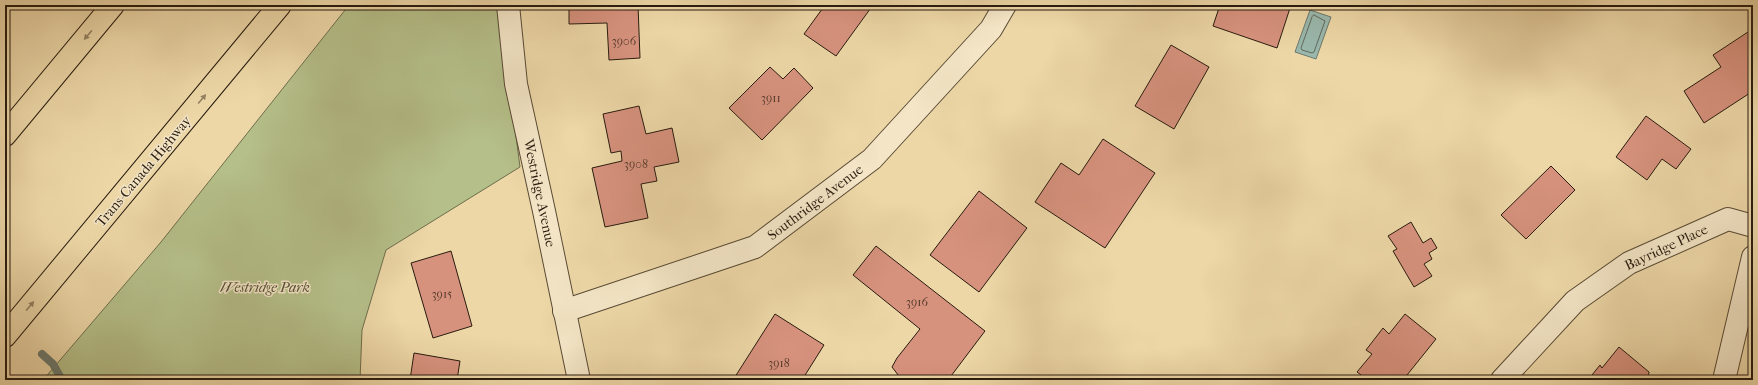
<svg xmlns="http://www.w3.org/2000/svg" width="1758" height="385" font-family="'IM FELL French Canon',serif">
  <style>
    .green { fill: #b5bf89; stroke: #6e6d4c }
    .water { fill: #9ab8ad; stroke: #6c796d }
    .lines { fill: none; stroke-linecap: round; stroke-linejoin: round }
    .shore { stroke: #616a5e; stroke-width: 1 }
    .stream { stroke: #6c796d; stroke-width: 8 }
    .building { fill: #d7927e; stroke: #281b0e }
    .minor-casing { stroke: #594a34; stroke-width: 24 }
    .highway-casing { stroke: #281b0e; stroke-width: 24 }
    .minor { stroke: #f3e5c6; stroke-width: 22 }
    .highway { stroke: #edd7a7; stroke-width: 22 }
    .oneway { fill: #948262 }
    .labels { text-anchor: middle; stroke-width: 3; stroke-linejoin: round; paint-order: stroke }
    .number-label { font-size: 12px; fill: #54392a }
    .street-label { font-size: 14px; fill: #281b0e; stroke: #f3e5c6 }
    .park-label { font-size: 14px; font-style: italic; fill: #524c33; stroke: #f3e5c6 }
  </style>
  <rect width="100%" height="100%" fill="#edd7a7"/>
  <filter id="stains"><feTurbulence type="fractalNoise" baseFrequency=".005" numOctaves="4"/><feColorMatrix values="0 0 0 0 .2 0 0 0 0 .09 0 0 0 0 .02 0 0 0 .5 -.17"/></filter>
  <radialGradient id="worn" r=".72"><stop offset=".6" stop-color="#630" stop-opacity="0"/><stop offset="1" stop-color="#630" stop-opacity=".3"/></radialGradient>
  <polygon class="green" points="349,5 499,5 520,167 386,250 362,330 360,380 43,380 161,242"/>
  <polygon class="water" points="1310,10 1331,17 1316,59 1295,52"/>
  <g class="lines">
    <polygon class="shore" points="1314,15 1325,21 1314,52 1312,53 1302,50 1301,48 1312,17"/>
    <polyline class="stream" points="42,354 53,364 62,380"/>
  </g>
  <g class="building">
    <polygon points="569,5 638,5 640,58 609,60 607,23 569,24"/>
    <polygon points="825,5 873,5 836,56 804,34"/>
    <polygon points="1220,5 1291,5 1277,48 1213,26"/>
    <polygon points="1748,32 1753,39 1753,91 1704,123 1684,91 1721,67 1713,55"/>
    <polygon points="1171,45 1209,67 1174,129 1135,106"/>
    <polygon points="770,67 783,79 794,68 813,88 762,140 729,108"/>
    <polygon points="639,106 646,134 672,128 679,162 654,167 657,181 641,184 648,218 605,227 592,168 622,161 621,151 611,153 603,114"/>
    <polygon points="1646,116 1691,149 1676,169 1662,159 1647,180 1616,157"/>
    <polygon points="1103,139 1155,173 1105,248 1035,202 1061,163 1079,175"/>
    <polygon points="1551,166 1575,190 1526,239 1501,215"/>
    <polygon points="979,191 1027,228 979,292 930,255"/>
    <polygon points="1411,222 1423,243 1431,238 1437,248 1429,253 1432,259 1424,264 1432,276 1414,287 1393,251 1397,249 1388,236"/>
    <polygon points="876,246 985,331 948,380 902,380 892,367 897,358 920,329 853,275"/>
    <polygon points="451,251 472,326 433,338 411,263"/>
    <polygon points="775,314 824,345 802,380 733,380"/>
    <polygon points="1405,314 1436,339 1403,380 1368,380 1357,372 1372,354 1366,350 1383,328 1389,334"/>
    <polygon points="1619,347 1649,372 1648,380 1588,380 1600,365 1602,368"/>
    <polygon points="414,353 460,361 457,380 410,380"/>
  </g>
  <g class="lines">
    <g class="minor-casing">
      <g id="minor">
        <polyline points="508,5 516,84 544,211 579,380"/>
        <polyline points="564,311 755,247 872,159 991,29 1005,5"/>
        <polyline points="1502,380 1575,301 1629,263 1728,219 1753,226"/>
        <polyline points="1724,380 1753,257"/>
      </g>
    </g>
    <g class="highway-casing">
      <g id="highway">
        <polyline points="5,135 113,5"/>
        <polyline points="5,336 280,5"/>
      </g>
    </g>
    <use href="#minor" class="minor"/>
    <use href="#highway" class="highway"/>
  </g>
  <defs><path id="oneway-solid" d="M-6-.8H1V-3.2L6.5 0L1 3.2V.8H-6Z"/></defs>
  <g class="oneway">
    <use href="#oneway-solid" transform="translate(88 35) rotate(130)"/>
    <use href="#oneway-solid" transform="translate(202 99) rotate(-50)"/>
    <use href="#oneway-solid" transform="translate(30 306) rotate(-50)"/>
  </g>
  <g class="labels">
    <g class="number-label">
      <text x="624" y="45">3906</text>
      <text x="771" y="102">3911</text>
      <text x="636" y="168">3908</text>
      <text x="442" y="298">3915</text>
      <text x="917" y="306">3916</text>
      <text x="779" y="367">3918</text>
    </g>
    <g class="street-label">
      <text transform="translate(143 171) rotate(-50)" y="5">Trans-Canada Highway</text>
      <text transform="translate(540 193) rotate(78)" y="5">Westridge Avenue</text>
      <text transform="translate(815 202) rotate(-37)" y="5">Southridge Avenue</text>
      <text transform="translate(1666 247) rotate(-25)" y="5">Bayridge Place</text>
    </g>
    <g class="park-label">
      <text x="265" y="292">Westridge Park</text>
    </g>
  </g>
  <rect width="1758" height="385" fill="none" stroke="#edd7a7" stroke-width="20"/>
  <rect x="6" y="6" width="1746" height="373" fill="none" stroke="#281b0e" stroke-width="2"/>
  <rect x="10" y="10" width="1738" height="365" fill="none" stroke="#281b0e"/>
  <rect width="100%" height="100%" filter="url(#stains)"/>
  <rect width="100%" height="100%" fill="url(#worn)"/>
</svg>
